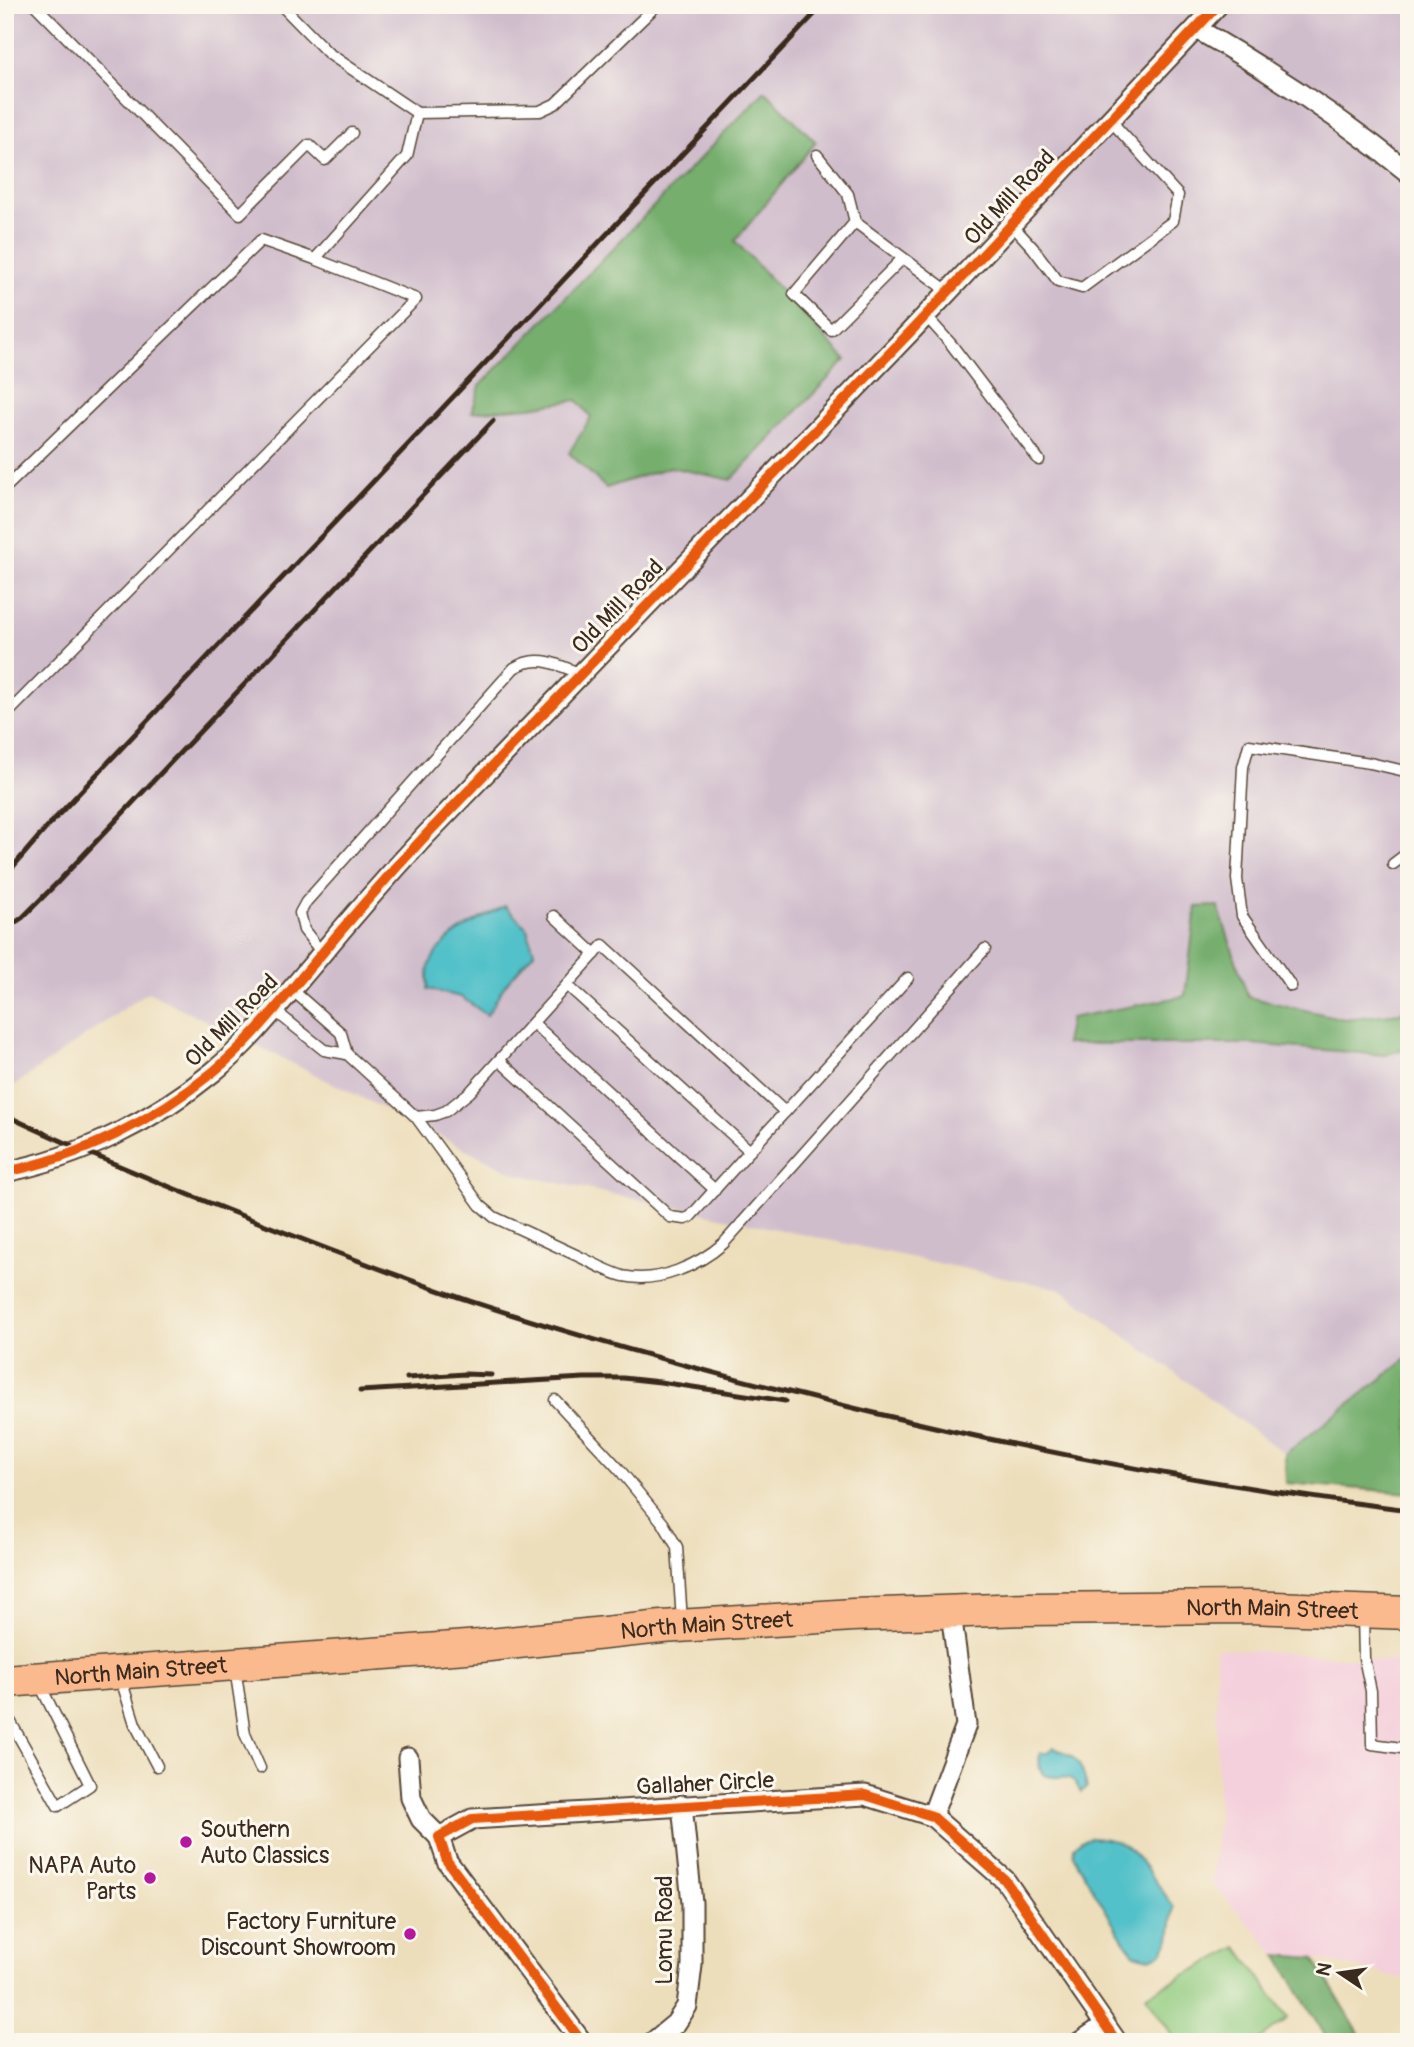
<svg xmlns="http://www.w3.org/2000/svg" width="1414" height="2047" font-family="Pangolin,sans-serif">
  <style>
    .built { fill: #f4cfdc }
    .industrial { fill: #d0bdcc }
    .green { fill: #91ca7e; stroke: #667a4e; stroke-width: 2 }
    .forest { fill: #74ae6d; stroke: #586c46; stroke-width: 2 }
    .water { fill: #53c1c9; stroke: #477674; stroke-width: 2 }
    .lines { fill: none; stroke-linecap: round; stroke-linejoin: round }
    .lane-casing { stroke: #564536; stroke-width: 13 }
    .street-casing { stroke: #564536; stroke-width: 23 }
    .primary-casing { stroke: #564536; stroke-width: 35 }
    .lane { stroke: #fff; stroke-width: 10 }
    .street { stroke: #fff; stroke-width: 19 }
    .primary { stroke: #fbba8d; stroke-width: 32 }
    .rail { stroke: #3b2a1e; stroke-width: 5 }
    .cycleway-casing { stroke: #fbf7ec; stroke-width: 15 }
    .cycleway { stroke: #e8590c; stroke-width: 10 }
    .poi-dot { fill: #b5179e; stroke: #fbf7ec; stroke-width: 2.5 }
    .labels { text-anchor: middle; stroke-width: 6; stroke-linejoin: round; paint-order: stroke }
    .street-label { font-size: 23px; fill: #3b2a1e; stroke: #fbf7ec }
    .poi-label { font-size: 23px; fill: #3b2a1e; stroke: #fbf7ec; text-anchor: end }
  </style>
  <rect width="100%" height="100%" fill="#fbf7ec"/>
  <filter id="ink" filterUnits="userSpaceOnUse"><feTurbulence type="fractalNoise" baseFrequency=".0143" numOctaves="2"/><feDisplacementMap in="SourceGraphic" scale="14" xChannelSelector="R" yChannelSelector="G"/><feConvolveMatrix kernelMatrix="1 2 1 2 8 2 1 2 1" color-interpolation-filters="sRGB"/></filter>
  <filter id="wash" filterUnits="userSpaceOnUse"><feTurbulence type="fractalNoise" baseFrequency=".00686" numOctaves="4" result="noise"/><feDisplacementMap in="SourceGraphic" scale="28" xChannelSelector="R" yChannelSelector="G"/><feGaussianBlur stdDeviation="1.57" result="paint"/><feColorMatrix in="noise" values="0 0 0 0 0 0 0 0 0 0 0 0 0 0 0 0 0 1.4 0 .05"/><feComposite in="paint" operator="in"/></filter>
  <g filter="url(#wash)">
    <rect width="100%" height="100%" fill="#eddebb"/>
    <polygon class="built" points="1216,1648 1409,1662 1408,1980 1315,1958 1277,1955 1212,1883 1218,1814"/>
    <polygon class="industrial" points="5,5 1409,5 1409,1357 1285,1454 1061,1289 516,1174 148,992 5,1092"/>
    <polygon class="green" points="1238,1947 1288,2018 1256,2042 1177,2042 1146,1995"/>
    <g class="forest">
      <polygon points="765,91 816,142 735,241 846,360 731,480 670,467 606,488 569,453 591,417 577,400 530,407 472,412 480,386"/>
      <polygon points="1218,906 1248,997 1344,1019 1400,1013 1409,1006 1409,1047 1385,1055 1251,1044 1065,1044 1070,1018 1185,996 1196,907"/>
      <polygon points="1409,1357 1409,1493 1286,1483 1285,1454"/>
      <polygon points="1277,1955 1314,1958 1364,2042 1329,2042"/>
    </g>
    <g class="water">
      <path d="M505 906 527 928 534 952 505 985 487 1015 461 997 428 989C429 983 427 974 429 967 439 936 479 920 505 906Z"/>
      <path d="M1054 1748C1078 1757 1081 1763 1087 1787L1081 1792C1078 1788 1076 1782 1071 1779 1057 1772 1035 1788 1040 1753H1047Z"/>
      <path d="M1092 1837C1102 1838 1111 1839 1120 1843 1139 1852 1160 1889 1174 1907L1170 1939 1161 1954 1150 1958 1134 1954 1124 1941 1073 1855 1074 1847 1081 1841Z"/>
    </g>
  </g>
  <g filter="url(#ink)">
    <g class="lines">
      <g class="lane-casing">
        <g id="lane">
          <polyline points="35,5 240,214 309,145 325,160 352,133"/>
          <polyline points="281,5 328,53 417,113 540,111 555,104 657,5"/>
          <polyline points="817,155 848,194 855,222"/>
          <polyline points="1012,225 1033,248 1058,281 1082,288 1173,221 1178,195 1110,120"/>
          <polyline points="903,258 831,330 794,294 855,222 949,292"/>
          <polyline points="315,259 407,156 417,113"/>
          <polyline points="926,316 951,344 1039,460"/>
          <polyline points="5,488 261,240 315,259 416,299 5,716"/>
          <polyline points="1393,864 1409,852"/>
          <polyline points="554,916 595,954"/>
          <path d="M322 953 304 930 300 913 306 902 514 668C538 653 558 665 581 674"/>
          <polyline points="567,985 750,1151"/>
          <polyline points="1291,986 1242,916 1237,879 1243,767 1249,745 1370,763 1409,772"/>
          <polyline points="291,989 341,1033 347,1054 416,1117"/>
          <polyline points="274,1010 324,1050 347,1054"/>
          <polyline points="533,1023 715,1190"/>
          <path d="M499 1060 670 1217 685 1219 690 1217 785 1112 603 945 470 1092 446 1111 435 1115 416 1117 480 1205 494 1217C522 1230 550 1243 578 1256 593 1263 608 1272 623 1276 658 1284 699 1265 724 1243L985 949"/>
          <polyline points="785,1112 908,978"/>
          <polyline points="555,1400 619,1469 663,1523 677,1547 682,1621"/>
          <polyline points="1363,1616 1364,1658 1371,1691 1372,1744 1409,1749"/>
          <polyline points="235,1668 245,1734 260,1768"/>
          <polyline points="120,1676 135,1724 157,1766"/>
          <polyline points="5,1712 58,1806 90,1785 40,1685"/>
        </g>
      </g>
      <g class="street-casing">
        <g id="street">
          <path d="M1197 29C1270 71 1343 120 1409 173"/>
          <path d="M5 1172C81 1157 153 1121 213 1072 252 1040 282 1000 314 963 350 919 387 877 426 835L913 329 1218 5"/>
          <polyline points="408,1758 411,1798 421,1819 439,1837"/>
          <polyline points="932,1816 966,1725 951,1613"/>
          <polyline points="582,2042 447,1861 439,1837 472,1819 865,1795 932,1816 1005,1880 1117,2042"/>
          <polyline points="653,2042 676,2023 687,2006 692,1965 692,1903 682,1805"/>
          <polyline points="1080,2042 1105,2025"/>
        </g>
      </g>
      <g class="primary-casing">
        <g id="primary">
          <path id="s1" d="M5 1681 480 1646 662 1627 853 1615 1027 1609 1249 1607 1409 1613"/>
        </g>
      </g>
      <use href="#lane" class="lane"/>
      <use href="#street" class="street"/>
      <use href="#primary" class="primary"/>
      <g class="rail">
        <polyline points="5,873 11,869 48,826 823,5"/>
        <polyline points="5,929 22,918 57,883 493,421"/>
        <path d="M5 1115C94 1157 185 1194 276 1229 340 1254 404 1279 470 1301 600 1344 733 1379 866 1411 1045 1454 1226 1488 1409 1510"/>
        <polyline points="407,1378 465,1374 491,1375"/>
        <polyline points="360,1391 584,1378 623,1378 660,1382 785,1401"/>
      </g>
      <g class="cycleway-casing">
        <g id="cycleway">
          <path d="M5 1172C81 1157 153 1121 213 1072 252 1040 282 1000 314 963 350 919 387 877 426 835L913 329 1218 5"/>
          <polyline points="582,2042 447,1861 439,1837 472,1819 865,1795 932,1816 1005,1880 1117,2042"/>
        </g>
      </g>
      <use href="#cycleway" class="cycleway"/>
    </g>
  </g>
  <g class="poi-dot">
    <circle cx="186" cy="1842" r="7"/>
    <circle cx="150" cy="1878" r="7"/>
    <circle cx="410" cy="1934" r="7"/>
  </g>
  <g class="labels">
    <g class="street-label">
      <text transform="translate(1009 197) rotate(-47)" y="8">Old Mill Road</text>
      <text transform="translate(617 606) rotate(-46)" y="8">Old Mill Road</text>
      <text transform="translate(231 1020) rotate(-45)" y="8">Old Mill Road</text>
      <text dy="8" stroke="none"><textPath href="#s1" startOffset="1270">North Main Street</textPath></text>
      <text dy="8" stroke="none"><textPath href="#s1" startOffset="704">North Main Street</textPath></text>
      <text dy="8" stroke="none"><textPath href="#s1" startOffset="136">North Main Street</textPath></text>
      <text transform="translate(705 1783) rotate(-3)" y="8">Gallaher Circle</text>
      <text transform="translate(664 1930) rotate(-90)" y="8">Lomu Road</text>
    </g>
    <g class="poi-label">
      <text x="200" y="1837" text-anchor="start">Southern<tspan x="200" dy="26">Auto Classics</tspan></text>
      <text x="136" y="1873">NAPA Auto<tspan x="136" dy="26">Parts</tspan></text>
      <text x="396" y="1929">Factory Furniture<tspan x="396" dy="26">Discount Showroom</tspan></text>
    </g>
  </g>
  <rect width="1414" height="2047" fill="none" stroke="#fbf7ec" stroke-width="28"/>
  <g transform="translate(1340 1973) rotate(283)" stroke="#fbf7ec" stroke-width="5" paint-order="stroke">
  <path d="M0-5L12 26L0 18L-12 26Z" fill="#3b2a1e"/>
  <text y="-10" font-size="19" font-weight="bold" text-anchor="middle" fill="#3b2a1e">N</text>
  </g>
</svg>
